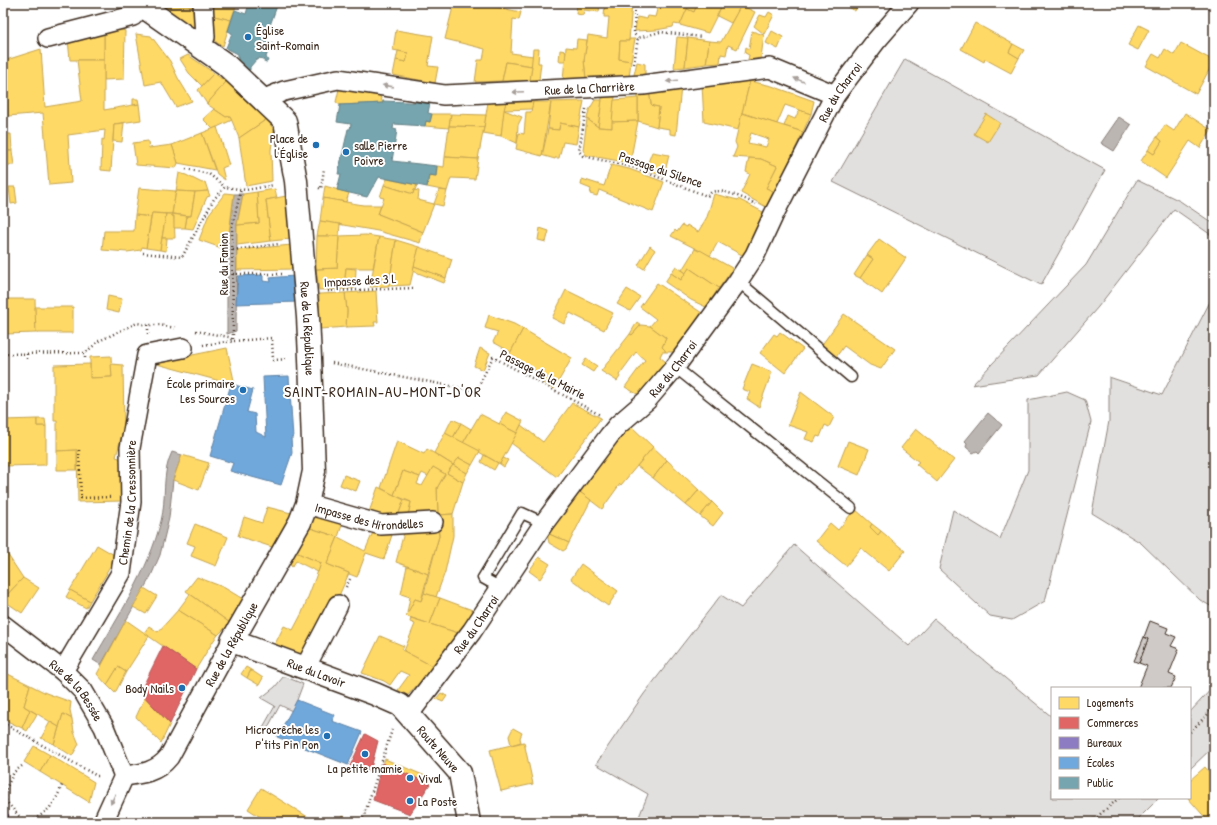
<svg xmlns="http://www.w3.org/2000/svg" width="1217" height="825" font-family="'Patrick Hand',sans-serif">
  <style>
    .green { fill: #e2e0de; stroke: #8e857e }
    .water { fill: #bcb6b3; stroke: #887e77 }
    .homes { fill: #ffd966; stroke: #c4a450; fill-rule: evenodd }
    .shops { fill: #e06666; stroke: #ae5450 }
    .offices { fill: #8e7cc3; stroke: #756392 }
    .schools { fill: #6fa8dc; stroke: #5f82a3 }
    .public { fill: #76a5af; stroke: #648084 }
    .building { fill: #cfcac7; stroke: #3b2a1e }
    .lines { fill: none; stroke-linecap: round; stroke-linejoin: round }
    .service-casing { stroke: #3b2a1e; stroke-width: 13 }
    .minor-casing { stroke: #3b2a1e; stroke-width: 22 }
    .secondary-casing { stroke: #3b2a1e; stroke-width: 25 }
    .path { stroke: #3b2a1e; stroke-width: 2.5; stroke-dasharray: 1 3; stroke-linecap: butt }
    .service { stroke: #fff; stroke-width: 10 }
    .minor { stroke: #fff; stroke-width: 19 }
    .secondary { stroke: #fff; stroke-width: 22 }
    .oneway { fill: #a79f9a }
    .poi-dot { fill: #1f6fb2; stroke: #fff; stroke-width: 1.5 }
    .labels { text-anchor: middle; stroke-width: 4; stroke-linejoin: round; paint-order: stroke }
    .poi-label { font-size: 13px; fill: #3b2a1e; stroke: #fff; text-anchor: start }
    .street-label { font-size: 13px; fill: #3b2a1e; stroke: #fff }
    .quarter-label { font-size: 15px; letter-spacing: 1px; fill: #3b2a1e; stroke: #fff }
  </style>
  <rect width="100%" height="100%" fill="#fff"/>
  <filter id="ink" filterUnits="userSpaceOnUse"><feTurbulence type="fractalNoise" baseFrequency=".025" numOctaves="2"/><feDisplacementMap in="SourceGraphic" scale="8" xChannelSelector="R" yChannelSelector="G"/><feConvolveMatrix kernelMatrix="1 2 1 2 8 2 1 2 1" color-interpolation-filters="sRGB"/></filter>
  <g filter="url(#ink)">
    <g class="green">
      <polygon points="905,59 1105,170 1041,285 833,182"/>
      <polygon points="1137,180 1180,201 1214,224 1214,237 1174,209 1098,307 1039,375 972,385 1086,265"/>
      <polygon points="1214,294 1214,608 1200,600 1141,543 1092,513 1109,421 1109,377 1162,395"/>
      <polygon points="1067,392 1085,400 1091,422 1045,601 1012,620 990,616 939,569 953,510 1000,539 1028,470 1028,400"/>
      <polygon points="794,545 909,646 934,619 1052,717 1052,798 1159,798 1139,818 1137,822 637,822 648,794 596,764 644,694 721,595 741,608"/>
      <polygon points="283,677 286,677 303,684 297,700 292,711 280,705 266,731 262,729 275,706 261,698 275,687"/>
      <polygon points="1214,686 1214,746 1190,769 1190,712"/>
    </g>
    <g class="water">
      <polygon points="1119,117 1131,125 1114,151 1101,143"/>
      <polygon points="234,194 243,194 237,225 236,331 227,334 227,250"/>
      <polygon points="988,413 1002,425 979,453 977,451 973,453 966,447 967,443 965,441"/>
      <path d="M172 452 182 455 173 480 169 518 160 555 151 576 101 665 93 660C119 615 148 572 161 521 167 498 161 474 172 452Z"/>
    </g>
    <g class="homes">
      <polygon points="153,3 198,3 198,6 156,9"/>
      <polygon points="206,3 237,3 231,20 210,15"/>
      <polygon points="454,3 475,3 521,12 519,20 513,19 511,53 533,56 532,66 506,62 502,81 475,82 478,60 483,60 485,49 445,39"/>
      <polygon points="577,3 600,3 599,12 584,10 583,15 576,14"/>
      <polygon points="605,3 632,3 629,41 620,41 619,59 631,61 629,78 586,79 584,60 588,35 607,38 609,17 604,17"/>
      <polygon points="664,3 690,3 680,25 674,24 673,27 656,30 635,31 637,17 647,19 648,16 655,17 658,6 663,8"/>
      <polygon points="690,3 698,3 694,12 687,9"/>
      <polygon points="698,3 723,3 708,33 680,25 687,9 694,12"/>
      <polygon points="723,3 743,3 731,23 717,16"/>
      <polygon points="840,3 859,3 855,11"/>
      <polygon points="741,5 755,12 737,49 728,45 726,55 721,54 720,63 706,64 709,41 721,42"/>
      <polygon points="198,6 201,29 192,33 160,9"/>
      <polygon points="769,12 774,15 764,34 754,26 760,15 766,17"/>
      <polygon points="210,15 231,20 223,46 217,43 208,30"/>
      <polygon points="975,23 1013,44 1009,52 1019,58 1011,73 985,59 984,62 961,49"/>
      <polygon points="1139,25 1149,30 1138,50 1128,45"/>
      <polygon points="119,29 125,31 124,79 104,80 104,31"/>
      <polygon points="396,30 433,36 428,66 438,67 435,83 393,75 396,60 406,62 408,53 393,50"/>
      <polygon points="104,31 104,60 70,60 68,39"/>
      <polygon points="752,31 764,35 761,58 748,60 749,55 745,53 746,47 749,49"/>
      <polygon points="772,31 783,37 778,49 766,43"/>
      <polygon points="136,34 151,36 170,61 178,78 192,101 176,107 161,82 145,85"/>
      <polygon points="677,37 688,38 685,67 674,68"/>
      <polygon points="688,38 709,41 706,64 685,67"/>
      <polygon points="577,39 587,40 584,60 586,79 563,80 566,47 576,48"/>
      <polygon points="629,39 635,39 631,61 619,59 620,41 629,41"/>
      <polygon points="1181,43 1214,61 1196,94 1146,66 1153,54 1160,58 1165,49 1174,55"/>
      <polygon points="1013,44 1024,50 1019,58 1009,52"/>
      <polygon points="41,49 45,107 82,101 77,60 104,60 104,110 139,104 141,120 114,124 111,171 101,170 102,139 104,140 105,130 68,135 71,183 49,185 43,113 8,116 6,75 3,61"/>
      <polygon points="533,49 539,49 538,63 541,63 539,80 530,81"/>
      <polygon points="560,50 566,51 565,61 559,61"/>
      <polygon points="398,51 408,53 406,62 396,60"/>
      <polygon points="188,55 214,73 202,86 189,73 180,59"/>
      <polygon points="506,62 532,66 530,81 502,81"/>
      <polygon points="637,62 645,64 645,79 633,79"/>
      <polygon points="214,73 226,82 207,104 198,90"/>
      <polygon points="228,76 267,119 239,138 230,116 226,117 207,104 226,82 224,81"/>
      <polygon points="735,79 750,81 738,130 704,122 702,84"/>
      <polygon points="750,81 772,86 814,101 811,114 785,105 777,124 742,113"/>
      <polygon points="681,87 676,135 670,134 670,129 657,127 659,107 653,106 651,104 649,91"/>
      <polygon points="339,89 379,94 383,103 340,105 336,102"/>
      <polygon points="649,91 651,104 653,106 659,107 657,127 638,121 638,93"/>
      <polygon points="615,96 612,128 598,127 602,98"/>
      <polygon points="638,98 638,121 612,122 614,100"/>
      <polygon points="133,99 138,99 139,104 133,105"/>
      <polygon points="595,100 602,100 598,127 587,119 589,110"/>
      <polygon points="584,101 579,127 560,123 559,130 548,129 551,102"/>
      <polygon points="488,102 506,102 501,136 483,133"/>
      <polygon points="506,102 533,102 532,109 504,110"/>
      <polygon points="533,102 551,102 542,156 516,149 519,133 524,134 526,112 531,112"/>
      <polygon points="214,109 226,117 230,116 232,120 213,129 203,119"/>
      <polygon points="504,110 522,117 518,125 517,143 501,136"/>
      <polygon points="799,110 811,114 803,132 784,126 788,116 795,119"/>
      <path d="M742 113 803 132 775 192 766 188 777 166 761 159 733 157 737 147 735 142ZM751 133 769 139 766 147 748 143Z"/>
      <polygon points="1185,113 1211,130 1200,148 1190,141 1166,178 1141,161 1148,150 1154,154 1162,141 1157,137 1165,125 1174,131"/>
      <polygon points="432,114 451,114 449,128 425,126 426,121 430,122"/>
      <polygon points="451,114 486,115 484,127 449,126"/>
      <polygon points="986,114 1000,123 988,142 974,134"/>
      <polygon points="267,119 274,130 271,150 272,181 246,186 239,138"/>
      <polygon points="587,119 598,127 612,128 612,122 638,121 630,163 586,155 583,150"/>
      <polygon points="124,123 122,142 113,141 114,124"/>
      <polygon points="560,123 579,127 576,144 563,142 559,158 555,158 555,159 541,155 542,156 548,129 559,130"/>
      <polygon points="449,126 484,127 478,159 445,157"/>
      <polygon points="217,127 229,165 222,168 225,180 217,174 202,133"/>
      <polygon points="202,133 215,170 178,163 172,145"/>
      <polygon points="3,134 11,134 12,151 3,151"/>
      <polygon points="1157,137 1162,141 1154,154 1148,150"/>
      <polygon points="148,141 149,148 172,145 178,163 176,168 136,165 133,143"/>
      <polygon points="3,151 5,151 6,165 3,165"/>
      <polygon points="5,151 12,151 14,165 6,165"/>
      <polygon points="652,152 669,155 664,176 645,170"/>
      <polygon points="445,157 478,159 475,179 451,178 447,191 427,187 429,175 436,176 437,166 444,167"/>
      <polygon points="749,158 761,159 777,166 766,188 775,192 768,208 741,193 750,174 746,172"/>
      <polygon points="611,165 629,169 664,182 653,212 599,190 597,196 590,194 591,189 581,185 582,179 604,186"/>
      <polygon points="179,173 186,175 202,183 205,182 208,191 195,192 176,191"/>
      <polygon points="387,179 417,185 415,190 414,190 413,194 384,185"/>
      <polygon points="384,185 413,194 414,190 419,191 418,200 434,204 423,232 378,214 384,198 380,197"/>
      <polygon points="325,186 349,193 346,202 323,198"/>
      <polygon points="9,187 15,187 17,203 11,204"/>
      <polygon points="139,188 176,191 172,214 152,213 151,217 135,215"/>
      <polygon points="275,189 277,198 266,200 271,241 237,245 237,225 259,223 257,192"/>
      <polygon points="439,190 447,191 443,206 434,204"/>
      <polygon points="176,191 195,192 191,216 172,214"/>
      <polygon points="208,191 210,196 207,197 193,229 185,228 187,216 191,216 195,192"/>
      <polygon points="257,192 259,223 237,225 243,194"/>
      <polygon points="225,193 234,194 227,250 199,240 209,214"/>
      <polygon points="714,194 738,200 738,199 765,213 749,246 742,255 718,242 710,256 671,236 675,230 677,232 682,225 686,227 687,225 698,232 707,217"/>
      <polygon points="286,196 291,239 271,241 266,200"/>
      <polygon points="323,198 363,205 381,205 378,214 423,232 420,243 378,231 320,221"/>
      <polygon points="152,213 166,214 160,250 146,248"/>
      <polygon points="166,214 172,214 172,216 174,216 175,238 162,238"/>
      <polygon points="172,214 187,216 185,228 174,228 174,216 172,216"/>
      <polygon points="135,215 151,217 146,248 142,247 141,250 127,252 102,250 104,231 134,231"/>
      <polygon points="320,221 340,224 339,236 317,236"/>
      <polygon points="540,228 549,231 546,242 538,240"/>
      <polygon points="366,235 379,237 373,268 346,268 344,289 319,290 316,269 337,268 339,236"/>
      <polygon points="317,236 339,236 337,268 316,269"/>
      <polygon points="379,237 396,240 389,286 370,287"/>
      <polygon points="162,238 167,238 166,251 160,250"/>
      <polygon points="879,239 906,258 882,294 860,278 873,259 867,255"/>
      <polygon points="396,240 419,247 410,285 389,286"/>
      <polygon points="292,245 295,269 237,270 237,250"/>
      <polygon points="650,246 655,250 644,269 638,265"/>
      <polygon points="419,247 452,259 446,278 414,266"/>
      <polygon points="695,249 699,251 700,250 732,268 732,270 719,288 689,268 686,273 682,270"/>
      <polygon points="867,255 873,259 860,278 854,275"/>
      <polygon points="414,266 446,278 444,283 413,271"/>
      <polygon points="676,266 686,273 681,280 671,273"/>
      <polygon points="346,268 356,269 355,288 344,289"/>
      <polygon points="689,268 719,288 706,307 691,300 665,282 671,273 681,280"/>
      <polygon points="657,283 702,313 674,352 665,352 665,350 662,347 666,338 650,326 656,319 640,307"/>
      <polygon points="627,289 640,297 630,311 617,304"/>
      <polygon points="566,290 613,313 604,330 570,313 564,324 552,318"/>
      <polygon points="376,291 378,322 374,322 375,326 346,327 347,311 345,293"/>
      <polygon points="345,293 347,311 346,327 320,329 319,294"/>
      <polygon points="108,296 122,299 119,313 106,310"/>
      <rect x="3" y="299" width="2" height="35"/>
      <polygon points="5,299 35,299 36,333 5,334"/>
      <polygon points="35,307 73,307 73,333 36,333"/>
      <polygon points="844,314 895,349 881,369 870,365 844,346 836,357 821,346"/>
      <polygon points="489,315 514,324 523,329 511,352 493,342 498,332 485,328"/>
      <polygon points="637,322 641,325 632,335 630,334"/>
      <polygon points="641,325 650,326 666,338 662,347 665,350 665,352 662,352 660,357 666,362 660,370 659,369 647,387 637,394 625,387 645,360 636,352 619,375 620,377 617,381 601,371 630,334 632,335"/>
      <polygon points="523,329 572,358 554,389 543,383 547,378 522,363 520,366 507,359"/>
      <polygon points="780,332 803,349 785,373 760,353 774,334 777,336"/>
      <polygon points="227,348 235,385 153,363"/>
      <polygon points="480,348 490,353 483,370 474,366"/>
      <polygon points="111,356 112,377 90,378 90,357"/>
      <polygon points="586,359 597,366 593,372 582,365"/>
      <polygon points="90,364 90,378 112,377 111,364 123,365 124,426 116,457 125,460 123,501 78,502 77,450 57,451 57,421 54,421 54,365"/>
      <polygon points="752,364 772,372 759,407 747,399 750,392 742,389"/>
      <polygon points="801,392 834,417 829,427 825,425 820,437 817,436 814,442 805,439 808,432 788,425"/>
      <polygon points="572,403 601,418 557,477 511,443 521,425 543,442"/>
      <polygon points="506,412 523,421 517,433 499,424"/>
      <polygon points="480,414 517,433 500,464 463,443"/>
      <polygon points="37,419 37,426 46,426 46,465 4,466 4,503 3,503 3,420"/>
      <polygon points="37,419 45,419 46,426 37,426"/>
      <polygon points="452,419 461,423 453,438 445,433"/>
      <polygon points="461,423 471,429 463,443 453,438"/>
      <polygon points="630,425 653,447 621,485 620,484 602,509 577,490"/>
      <polygon points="916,429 954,460 937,482 916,464 919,462 901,448"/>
      <polygon points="445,433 480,451 472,465 459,458 453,465 434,453"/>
      <polygon points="397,441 424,454 427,449 453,465 447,473 463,482 453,514 438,515 437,488 445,474 433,467 428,476 422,473 420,477 403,471 394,495 381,488"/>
      <polygon points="848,441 869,449 859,475 838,466"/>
      <polygon points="653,447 667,460 653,478 637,466"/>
      <polygon points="77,450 77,470 57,470 57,451"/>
      <polygon points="182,455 209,463 199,490 173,480"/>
      <polygon points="484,455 498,463 494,470 481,462"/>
      <polygon points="459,458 472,465 467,473 453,465"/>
      <polygon points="503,458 508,460 504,467 500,464"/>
      <polygon points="667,460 699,490 686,505 653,478"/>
      <polygon points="453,465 467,473 463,482 447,473"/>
      <polygon points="433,467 445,474 437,488 438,515 407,519 411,502 394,495 403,471 420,477 417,484 422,486"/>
      <polygon points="344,475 360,481 356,491 340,485"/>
      <polygon points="378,487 404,500 396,521 368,515"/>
      <polygon points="577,490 591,500 569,543 547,533"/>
      <polygon points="699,490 712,502 700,516 686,505"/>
      <polygon points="404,500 411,502 407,519 396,521"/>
      <polygon points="712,502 723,513 713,526 700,516"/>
      <polygon points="267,507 291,513 272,547 238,536 244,517 262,523"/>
      <polygon points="855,509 872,524 870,527 878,535 881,531 905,551 889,571 861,548 846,566 816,541 830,523 838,530"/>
      <polygon points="316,513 344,519 338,537 307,527"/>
      <polygon points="453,514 453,536 445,572 436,597 424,593 439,536 438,515"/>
      <polygon points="195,524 228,537 216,566 191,556 195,546 187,543"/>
      <polygon points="872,524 881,531 878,535 870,527"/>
      <polygon points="307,527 338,537 327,564 349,573 338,598 304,656 275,644 284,626 293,630 302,613 321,563 293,551"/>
      <polygon points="405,529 438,530 439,536 428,574 396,562"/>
      <polygon points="374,530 393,532 384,559 366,553 357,577 349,574 349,573 327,564 338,537 365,551"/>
      <polygon points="547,533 569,543 566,549 563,551 549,543"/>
      <polygon points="97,545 116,556 106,573 107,573 90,601 70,590"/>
      <polygon points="4,549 23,578 3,599 3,550"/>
      <polygon points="293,551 321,563 318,572 296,561 292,567 287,561"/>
      <polygon points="539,557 550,564 540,579 529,571"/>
      <polygon points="581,564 618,591 608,606 571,579"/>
      <polygon points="407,566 428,574 421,601 415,599 408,614 407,613 410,597 401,594"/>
      <polygon points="197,577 223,587 243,599 230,623 186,591"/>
      <polygon points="23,578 39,588 22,613 3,600 3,599"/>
      <polygon points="144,588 157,596 146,614 133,607"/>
      <polygon points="70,590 90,601 86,608 66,597"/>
      <polygon points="424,593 440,598 430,624 406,616 415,599 421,601"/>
      <polygon points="190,594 230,623 218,635 178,610"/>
      <polygon points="440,598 475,611 458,633 430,624"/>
      <polygon points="178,610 218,635 214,640 196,669 144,633 149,626 158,632"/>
      <polygon points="411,618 458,633 434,667 404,651 415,624 410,622"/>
      <polygon points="126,620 149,636 126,672 118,667 107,685 97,674"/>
      <polygon points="380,636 404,646 402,650 434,667 407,696 398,690 409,675 400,671 390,685 384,681 362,673"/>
      <polygon points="118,667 126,672 115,693 107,685"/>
      <polygon points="246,667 251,670 247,678 241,674"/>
      <polygon points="3,670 6,673 30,685 24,706 30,710 22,728 3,719"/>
      <polygon points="251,670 263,678 259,685 247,678"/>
      <polygon points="30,685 46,693 71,702 70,710 72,719 63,714 59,727 24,706"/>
      <polygon points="441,693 447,696 443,702 436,699"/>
      <polygon points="145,697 170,724 161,743 136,717"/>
      <polygon points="30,710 37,714 27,731 22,728"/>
      <polygon points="63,714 72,719 74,732 79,744 72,756 54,744"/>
      <polygon points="50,722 59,727 54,744 41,738"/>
      <polygon points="513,728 522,733 520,738 521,742 511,745 509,736"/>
      <polygon points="524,742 533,784 501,791 490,750"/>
      <polygon points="34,746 50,755 40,772 24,762"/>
      <polygon points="50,755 94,782 89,802 40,772"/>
      <polygon points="385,759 430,778 428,783 383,764"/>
      <polygon points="1205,767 1214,778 1214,822 1209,822 1188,798 1190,798 1190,780"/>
      <polygon points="261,788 316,822 268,822 248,809"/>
      <polygon points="343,816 351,822 340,822"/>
    </g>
    <g class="shops">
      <polygon points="163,646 196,669 170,724 140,692"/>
      <polygon points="365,734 378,741 370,772 350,766"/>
      <polygon points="382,763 430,784 410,814 373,800"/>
    </g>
    <polygon class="offices" points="3,812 9,815 6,822 3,822"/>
    <g class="schools">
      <polygon points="263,275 263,281 271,282 270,278 279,277 296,276 298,302 236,304 238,276"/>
      <polygon points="289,376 293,438 291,438 292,453 281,485 230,471 233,463 210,456 231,384 253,390 247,412 255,414 256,432 266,437 263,377"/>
      <polygon points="297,700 335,715 332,721 362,732 348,765 277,737"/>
    </g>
    <g class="public">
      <polygon points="252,3 278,3 264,42 269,43 272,43 273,45 270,46 266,57 268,61 265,63 263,59 259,58 258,60 256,60 250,67 250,70 247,70 246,68 242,67 238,62 238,54 226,48 232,33 228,31 235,10 246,14 248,7 250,8"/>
      <polygon points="383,101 430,103 428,113 432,114 430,122 426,121 425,126 394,124 393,129 397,130 392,161 437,166 436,176 429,175 427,187 379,177 374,186 373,186 367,197 337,190 341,174 338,174 348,129 350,129 351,124 337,122 340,105 383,103"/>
    </g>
    <g class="building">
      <polygon points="1150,621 1168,628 1166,633 1176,637 1171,646 1179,649 1169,674 1176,677 1171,688 1138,688 1147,666 1139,663 1148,639 1144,637"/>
      <polygon points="1144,637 1148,639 1139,663 1134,661"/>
    </g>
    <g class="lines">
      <g class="service-casing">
        <g id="service">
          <polyline points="738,281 851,377"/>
          <polyline points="675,367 851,508"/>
          <polyline points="501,588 483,578 522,513 544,523"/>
        </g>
      </g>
      <g class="minor-casing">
        <g id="minor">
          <polyline points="48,38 133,16 141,6"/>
          <polyline points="200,47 205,37 203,3"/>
          <path id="s1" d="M262 100 284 91 338 79 444 95 507 92 643 85 770 68 835 95"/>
          <path id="s2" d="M307 504 381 525 433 522"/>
          <path id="s3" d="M3 625 63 671 83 691 104 727 124 776"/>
          <polyline points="305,668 338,605"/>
          <path id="s4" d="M63 671 121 573 131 502 130 448 147 355 183 348"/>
          <path id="s5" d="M409 714 472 631 544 523 609 436 618 425 647 400 675 367 738 281 755 255 774 214 835 95 876 41 909 3"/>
          <path d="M124 776C142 774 157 772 169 757L232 641"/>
          <polyline points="103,822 124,776"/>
        </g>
      </g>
      <g class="secondary-casing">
        <g id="secondary">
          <path id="s6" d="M138 3 225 64 285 121 296 181 308 317 310 358 314 471 307 504 300 522 232 641 375 694 400 705 460 773 469 822"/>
        </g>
      </g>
      <g class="path">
        <polyline points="635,3 634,34 638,38"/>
        <polyline points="634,64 638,38 660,32 702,37"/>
        <path d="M586 109 579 151 583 156 632 167 707 196C709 195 711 192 712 192 723 188 747 200 756 204"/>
        <polyline points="186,169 209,174 225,187"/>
        <polyline points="319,188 321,189 324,169"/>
        <polyline points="233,250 279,244"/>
        <polyline points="143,253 182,257 214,199 225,187 246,190 274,185"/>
        <polyline points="233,274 282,274"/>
        <polyline points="328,291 415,288"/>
        <polyline points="148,325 148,335"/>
        <polyline points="196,331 229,337 234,341 272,338 273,360 288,359"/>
        <polyline points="233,339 232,227 241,189"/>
        <polyline points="203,345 234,341"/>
        <polyline points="3,354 85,353 99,341 137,323 148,325 160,325 175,328"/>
        <polyline points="27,354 27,359"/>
        <polyline points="85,358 85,353"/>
        <polyline points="332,363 476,391 493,357 600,415"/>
        <polyline points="79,450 81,498 111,497"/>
        <polyline points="346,587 350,579"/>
        <polyline points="3,723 97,776 101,776"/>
        <polyline points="1190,732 1214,708"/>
        <polyline points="22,766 14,772 5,791 6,801 18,815 25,822"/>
        <path d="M31 822C49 810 54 806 62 785"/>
        <polyline points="362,822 392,730"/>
        <polyline points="1091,822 1119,798"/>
      </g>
      <use href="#service" class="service"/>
      <use href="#minor" class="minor"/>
      <use href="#secondary" class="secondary"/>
    </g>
    <defs><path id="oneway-solid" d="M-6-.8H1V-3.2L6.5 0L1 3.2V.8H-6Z"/></defs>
    <g class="oneway">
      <use href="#oneway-solid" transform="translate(799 80) rotate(-158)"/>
      <use href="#oneway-solid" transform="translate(672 81) rotate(173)"/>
      <use href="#oneway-solid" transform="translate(388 86) rotate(-172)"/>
      <use href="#oneway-solid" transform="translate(518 92) rotate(177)"/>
      <use href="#oneway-solid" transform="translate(113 799) rotate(115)"/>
    </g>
  </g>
  <g class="poi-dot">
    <circle cx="248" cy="37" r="4"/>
    <circle cx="316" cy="145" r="4"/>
    <circle cx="346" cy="152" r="4"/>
    <circle cx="243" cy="390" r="4"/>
    <circle cx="182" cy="688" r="4"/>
    <circle cx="327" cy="736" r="4"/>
    <circle cx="365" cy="754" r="4"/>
    <circle cx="410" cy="778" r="4"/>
    <circle cx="410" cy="801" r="4"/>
  </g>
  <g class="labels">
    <g class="poi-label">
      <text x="256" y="35">Église<tspan x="256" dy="15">Saint-Romain</tspan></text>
      <text x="308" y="143" text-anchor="end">Place de<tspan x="308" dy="15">l'Église</tspan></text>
      <text x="354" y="150">salle Pierre<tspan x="354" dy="15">Poivre</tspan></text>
      <text x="235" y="388" text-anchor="end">École primaire<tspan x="235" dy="15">Les Sources</tspan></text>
      <text x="174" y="693" text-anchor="end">Body Nails</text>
      <text x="319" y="734" text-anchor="end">Microcrêche les<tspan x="319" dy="15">P'tits Pin Pon</tspan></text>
      <text x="365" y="773" text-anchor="middle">La petite mamie</text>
      <text x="418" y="783">Vival</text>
      <text x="418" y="806">La Poste</text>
    </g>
    <g class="street-label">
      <text dy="5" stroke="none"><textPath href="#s1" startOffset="332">Rue de la Charrière</textPath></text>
      <text dy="5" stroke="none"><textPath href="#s5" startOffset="760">Rue du Charroi</textPath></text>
      <text transform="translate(661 169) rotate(19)" y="5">Passage du Silence</text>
      <text transform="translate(223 264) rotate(-90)" y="5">Rue du Fanion</text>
      <text transform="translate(360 280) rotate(-3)" y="5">Impasse des 3 L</text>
      <text dy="5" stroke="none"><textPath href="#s6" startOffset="398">Rue de la République</textPath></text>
      <text dy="5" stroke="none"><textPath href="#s5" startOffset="436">Rue du Charroi</textPath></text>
      <text transform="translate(543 374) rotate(27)" y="5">Passage de la Mairie</text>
      <text dy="5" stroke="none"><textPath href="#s4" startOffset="185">Chemin de la Cressonnière</textPath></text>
      <text dy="5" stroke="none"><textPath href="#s2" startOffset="64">Impasse des Hirondelles</textPath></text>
      <text dy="5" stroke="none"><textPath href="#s5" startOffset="112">Rue du Charroi</textPath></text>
      <text transform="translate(231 644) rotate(-61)" y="5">Rue de la République</text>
      <text dy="5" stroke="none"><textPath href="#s6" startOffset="821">Rue du Lavoir</textPath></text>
      <text dy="5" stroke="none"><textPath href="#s3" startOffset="99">Rue de la Bessée</textPath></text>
      <text dy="5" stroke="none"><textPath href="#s6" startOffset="969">Route Neuve</textPath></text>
    </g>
    <g class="quarter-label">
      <text x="383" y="397">SAINT-ROMAIN-AU-MONT-D'OR</text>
    </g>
  </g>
  <rect width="1217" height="825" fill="none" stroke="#fff" stroke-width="16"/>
  <rect x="8" y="8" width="1201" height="809" fill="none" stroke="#3b2a1e" stroke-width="1.5" filter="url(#ink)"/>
  <rect x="1051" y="687" width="140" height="112" fill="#ffffff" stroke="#b1aaa5"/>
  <rect x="1059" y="697" width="20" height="12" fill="#ffd966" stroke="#b1aaa5"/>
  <text x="1087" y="707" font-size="12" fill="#3b2a1e">Logements</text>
  <rect x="1059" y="717" width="20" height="12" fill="#e06666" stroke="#b1aaa5"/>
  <text x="1087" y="727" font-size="12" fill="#3b2a1e">Commerces</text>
  <rect x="1059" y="737" width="20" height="12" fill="#8e7cc3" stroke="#b1aaa5"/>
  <text x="1087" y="747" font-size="12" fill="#3b2a1e">Bureaux</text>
  <rect x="1059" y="757" width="20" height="12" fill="#6fa8dc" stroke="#b1aaa5"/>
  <text x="1087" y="767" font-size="12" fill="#3b2a1e">Écoles</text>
  <rect x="1059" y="777" width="20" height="12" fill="#76a5af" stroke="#b1aaa5"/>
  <text x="1087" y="787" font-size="12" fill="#3b2a1e">Public</text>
</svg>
